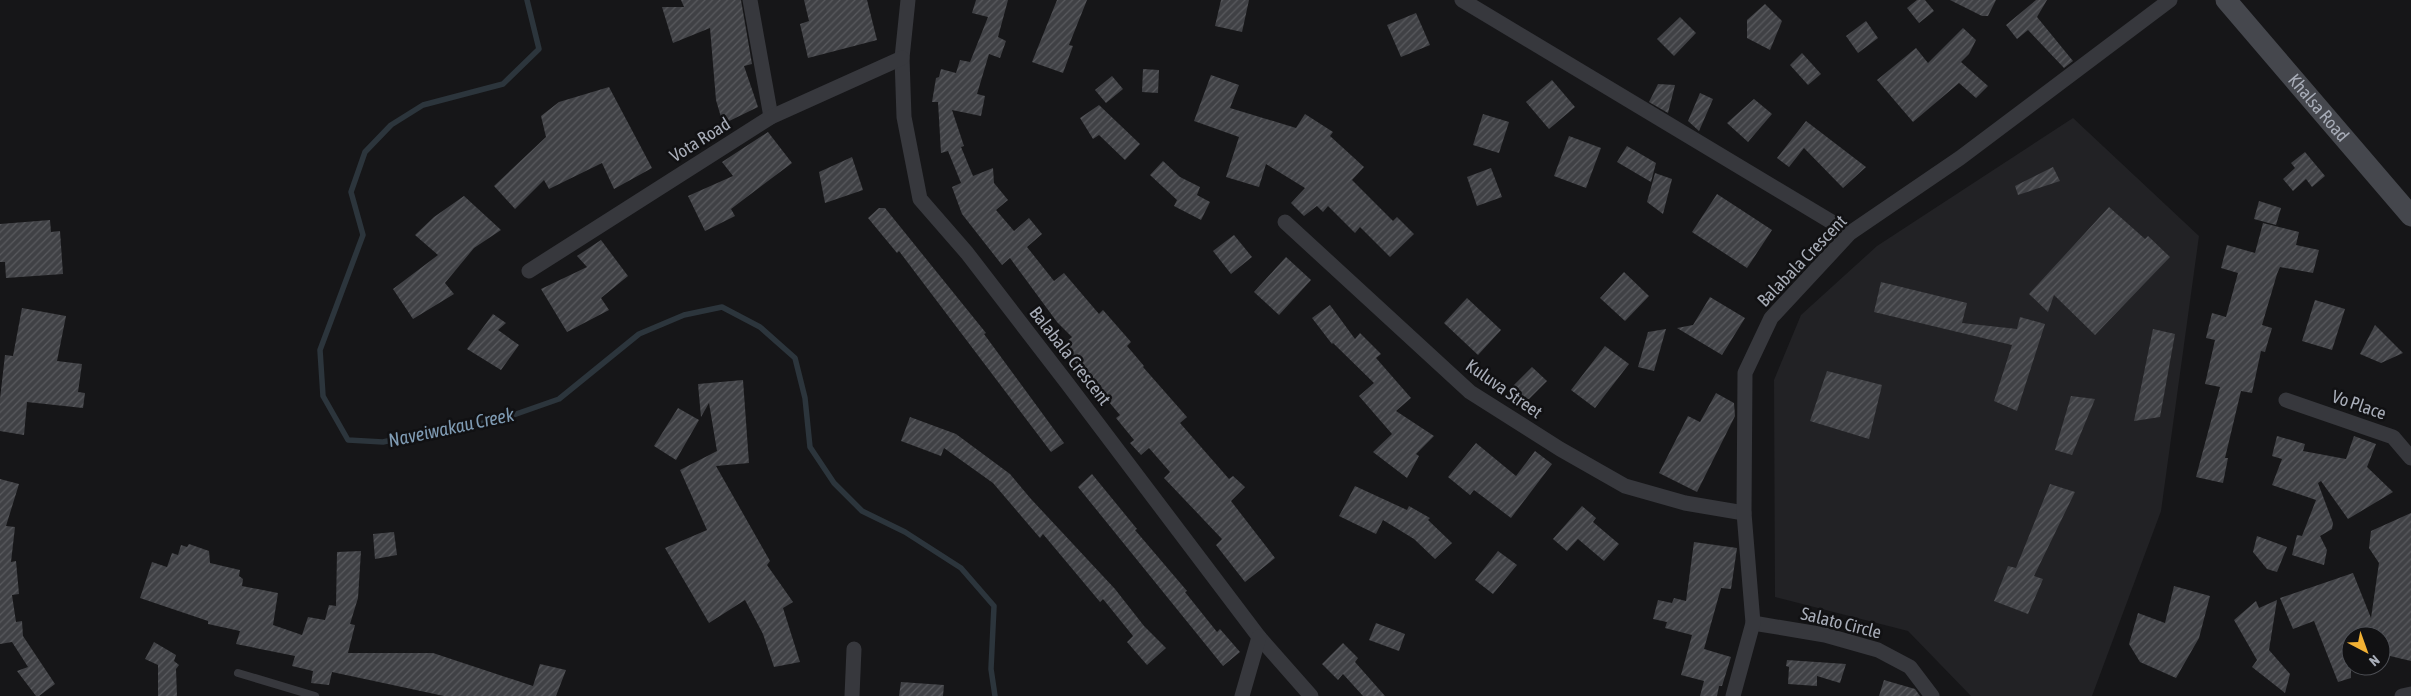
<svg xmlns="http://www.w3.org/2000/svg" width="2411" height="696" font-family="'Asap Condensed',sans-serif">
  <style>
    .built { fill: #222225 }
    .lines { fill: none; stroke-linecap: round; stroke-linejoin: round }
    .stream { stroke: #2c353c; stroke-width: 5.5 }
    .building { fill: url(#building-hatch) }
    .lane { stroke: #37383d; stroke-width: 8 }
    .street { stroke: #37383d; stroke-width: 15 }
    .secondary { stroke: #45474d; stroke-width: 21 }
    .labels { text-anchor: middle; stroke-width: 5; stroke-linejoin: round; paint-order: stroke }
    .street-label { font-size: 18px; fill: #a8adb8; stroke: #111113 }
    .water-label { font-size: 19px; font-style: italic; fill: #7f9bb3; stroke: #111113 }
  </style>
  <defs>
    <pattern id="building-hatch" width="6" height="6" patternUnits="userSpaceOnUse" patternTransform="scale(1.25)"><rect width="6" height="6" fill="#404145"/><path d="M-1 1l2-2M0 6l6-6M5 7l2-2" fill="none" stroke="#595a5e"/></pattern>
  </defs>
  <rect width="100%" height="100%" fill="#161618"/>
  <polygon class="built" points="2073,118 2199,236 2161,511 2092,696 1971,696 1908,631 1775,597 1774,380 1801,315 1877,246"/>
  <g class="lines">
    <polyline class="stream" points="527,0 539,49 503,84 423,105 391,125 365,152 351,192 363,235 320,350 323,396 348,440 383,442 427,432 496,421 559,399 639,334 684,315 722,307 760,327 795,358 805,398 810,447 834,483 862,511 905,532 961,568 994,606 991,669 995,696"/>
  </g>
  <g class="building">
    <polygon points="681,0 741,0 752,64 744,66 758,107 723,124 716,100 710,28 673,43 662,7 684,7"/>
    <polygon points="804,0 867,0 877,40 808,58 800,24 809,21"/>
    <polygon points="976,0 1008,0 998,37 1006,41 1000,58 989,54 977,94 985,96 981,116 952,110 964,146 961,147 973,176 993,168 994,183 1008,200 996,210 1014,231 1029,218 1042,234 1027,247 1054,281 1064,273 1099,314 1103,310 1131,342 1127,346 1144,366 1143,367 1187,417 1180,423 1229,479 1233,476 1245,487 1231,501 1275,558 1245,582 1216,545 1222,539 1164,478 1170,472 1149,448 1141,455 1130,443 1134,440 1116,418 1120,415 1061,346 1072,337 1057,322 1010,258 1002,265 962,214 952,187 961,183 948,151 941,153 938,102 932,102 936,78 939,77 941,69 956,73 960,60 970,62 988,17 972,13"/>
    <polygon points="1057,0 1087,0 1069,45 1073,46 1063,73 1032,62"/>
    <polygon points="1221,0 1249,0 1242,32 1215,26"/>
    <polygon points="1917,0 1925,0 1934,11 1919,23 1907,8"/>
    <polygon points="1950,0 1996,0 1988,16 1982,16"/>
    <polygon points="2036,0 2047,0 2037,17 2073,61 2064,68 2028,30 2017,39 2006,25"/>
    <polygon points="1765,4 1782,21 1770,50 1747,38 1747,20"/>
    <polygon points="1416,13 1430,45 1401,57 1387,25"/>
    <polygon points="1680,17 1696,33 1674,56 1657,39"/>
    <polygon points="1866,21 1878,38 1858,53 1846,36"/>
    <polygon points="1963,28 1976,40 1969,54 1961,62 1988,86 1976,98 1959,83 1913,122 1877,80 1916,48 1928,63"/>
    <polygon points="1802,53 1821,74 1808,85 1790,65"/>
    <polygon points="1143,69 1159,70 1158,93 1142,92"/>
    <polygon points="1211,75 1239,85 1230,108 1296,128 1305,114 1333,132 1330,136 1364,167 1352,180 1393,221 1397,217 1414,234 1390,257 1360,227 1355,233 1328,206 1323,212 1317,206 1304,216 1291,203 1305,188 1266,164 1259,187 1226,177 1239,137 1194,121"/>
    <polygon points="1112,76 1123,89 1106,103 1095,90"/>
    <polygon points="1552,80 1575,107 1549,129 1526,102"/>
    <polygon points="1658,84 1675,85 1668,113 1649,102"/>
    <polygon points="609,87 652,168 614,189 602,163 549,189 544,180 515,209 494,186 546,137 541,116 559,102"/>
    <polygon points="1700,93 1713,99 1699,131 1688,121"/>
    <polygon points="1754,99 1772,114 1748,142 1727,123"/>
    <polygon points="1099,105 1140,144 1125,160 1099,135 1093,139 1080,118"/>
    <polygon points="1483,114 1509,122 1499,153 1473,145"/>
    <polygon points="1806,121 1866,167 1843,188 1804,148 1789,167 1777,158"/>
    <polygon points="768,132 792,163 731,209 735,216 705,231 688,196 733,176 722,162"/>
    <polygon points="1569,136 1601,148 1586,188 1554,176"/>
    <polygon points="1627,146 1656,163 1651,182 1617,162"/>
    <polygon points="2305,152 2325,176 2312,187 2306,179 2293,191 2283,179 2295,168 2291,163"/>
    <polygon points="852,157 863,190 825,203 819,172"/>
    <polygon points="1163,161 1180,177 1200,187 1197,195 1210,202 1201,220 1174,206 1177,200 1150,175"/>
    <polygon points="2053,167 2060,181 2018,195 2015,186"/>
    <polygon points="1491,168 1502,197 1477,206 1467,177"/>
    <polygon points="1655,173 1672,179 1663,214 1647,202"/>
    <polygon points="1717,194 1772,230 1747,268 1692,232"/>
    <polygon points="464,196 501,230 474,248 445,283 454,294 413,319 393,289 438,255 415,235 434,217"/>
    <polygon points="2259,201 2281,208 2276,225 2254,219"/>
    <polygon points="2109,207 2145,239 2148,236 2170,257 2095,335 2054,295 2048,312 2029,294"/>
    <polygon points="879,208 885,208 986,333 984,334 1064,443 1051,452 899,251 897,253 868,218"/>
    <polygon points="50,220 51,232 60,231 63,274 6,278 5,262 0,262 0,224"/>
    <polygon points="2263,223 2299,232 2296,245 2319,250 2313,273 2280,267 2277,274 2262,325 2272,328 2265,352 2261,351 2252,393 2241,391 2225,458 2228,458 2223,483 2196,477 2220,387 2205,384 2215,340 2206,338 2212,313 2226,317 2238,273 2221,268 2227,245 2255,253"/>
    <polygon points="1234,235 1252,257 1231,274 1213,251"/>
    <polygon points="601,240 628,276 601,298 609,310 567,332 541,289 587,267 577,256"/>
    <polygon points="1286,257 1311,280 1279,315 1254,292"/>
    <polygon points="1624,272 1649,296 1625,321 1600,298"/>
    <polygon points="1881,282 1967,303 1962,323 2017,329 2020,317 2045,324 2017,411 1994,401 2012,345 1874,312"/>
    <polygon points="1710,297 1745,318 1722,355 1677,328 1693,325"/>
    <polygon points="1467,298 1501,330 1478,355 1444,323"/>
    <polygon points="2315,300 2345,309 2332,350 2302,341"/>
    <polygon points="1330,305 1355,339 1360,333 1381,354 1376,358 1411,398 1396,411 1434,436 1416,454 1419,456 1407,478 1373,452 1392,434 1359,396 1374,383 1333,343 1332,344 1312,318"/>
    <polygon points="22,308 66,316 57,361 82,364 78,392 85,393 83,408 27,402 24,435 0,431 0,399 5,355 13,356"/>
    <polygon points="493,314 506,323 498,330 519,345 501,370 467,349"/>
    <polygon points="2375,325 2403,353 2381,363 2360,354"/>
    <polygon points="1666,329 1654,371 1638,367 1648,332"/>
    <polygon points="2153,329 2175,334 2160,417 2134,421"/>
    <polygon points="1605,346 1629,364 1595,408 1571,390"/>
    <polygon points="1532,367 1547,381 1525,403 1511,388"/>
    <polygon points="1827,371 1882,385 1869,439 1810,421"/>
    <polygon points="743,380 749,463 716,466 770,561 767,565 793,602 783,608 800,662 774,667 763,634 745,600 709,623 665,548 707,530 680,470 717,451 709,403 701,417 698,384"/>
    <polygon points="1716,393 1734,403 1735,416 1697,492 1659,473 1688,416 1700,422"/>
    <polygon points="2071,396 2095,399 2072,455 2055,450"/>
    <polygon points="678,408 699,420 676,460 654,446"/>
    <polygon points="910,417 956,434 1010,474 1031,499 1115,589 1144,626 1166,648 1147,665 1127,642 1133,636 1103,599 1100,602 1043,534 1040,538 993,483 944,448 941,456 901,441"/>
    <polygon points="2277,436 2305,444 2303,451 2346,459 2354,436 2376,444 2367,467 2393,492 2348,519 2321,481 2318,483 2333,523 2332,529 2320,536 2327,550 2324,565 2292,555 2297,535 2302,536 2316,500 2272,485 2282,459 2272,456"/>
    <polygon points="1476,443 1516,476 1535,451 1552,464 1511,518 1474,490 1470,495 1448,477"/>
    <polygon points="1092,474 1137,529 1135,530 1187,591 1185,592 1217,632 1220,629 1240,652 1223,666 1078,487"/>
    <polygon points="0,479 19,484 6,526 15,527 11,562 16,561 19,594 12,595 16,622 22,621 23,636 55,684 39,696 36,696 17,671 28,667 12,642 0,644"/>
    <polygon points="2050,484 2075,492 2034,576 2043,579 2028,614 1994,601 2008,566 2016,568"/>
    <polygon points="1355,486 1407,510 1409,506 1430,518 1428,520 1452,543 1435,559 1414,539 1383,520 1376,534 1339,516"/>
    <polygon points="1582,506 1596,518 1593,522 1619,544 1604,561 1578,539 1567,551 1553,539"/>
    <polygon points="2411,513 2411,661 2390,656 2381,659 2381,636 2351,636 2351,678 2338,682 2314,621 2293,629 2280,598 2353,573 2371,618 2379,563 2369,548 2371,531"/>
    <polygon points="394,532 397,555 375,559 373,534"/>
    <polygon points="2257,536 2287,547 2277,572 2267,569 2253,552"/>
    <polygon points="1694,542 1737,548 1731,589 1721,588 1704,649 1731,657 1722,686 1719,686 1717,696 1700,696 1704,681 1681,675 1692,635 1665,628 1667,622 1653,619 1658,600 1672,603 1674,598 1686,601"/>
    <polygon points="189,544 209,551 210,563 240,570 239,576 243,579 242,586 278,593 273,625 302,635 308,617 325,620 329,605 336,606 337,552 361,551 358,598 350,624 355,625 348,653 433,653 533,686 540,664 566,670 556,696 444,696 332,672 329,685 311,683 313,671 292,666 295,656 236,644 240,631 208,624 208,621 140,598 152,562 167,567 172,553 178,555 181,545 187,547"/>
    <polygon points="1498,551 1517,565 1493,594 1475,580"/>
    <polygon points="2174,586 2210,596 2199,638 2176,678 2140,662 2129,644 2138,613 2165,623"/>
    <polygon points="2277,600 2269,650 2290,674 2285,693 2252,667 2257,660 2234,620 2256,601 2259,608"/>
    <polygon points="1376,623 1405,634 1399,651 1369,640"/>
    <polygon points="154,642 176,655 174,661 179,665 176,669 177,696 158,696 158,665 145,659"/>
    <polygon points="1343,643 1358,658 1355,662 1385,696 1363,696 1343,674 1338,680 1322,664"/>
    <polygon points="1787,660 1846,664 1840,683 1817,676 1817,686 1788,684 1789,667 1786,666"/>
    <polygon points="1884,680 1915,689 1920,696 1879,696"/>
    <polygon points="901,682 944,685 943,696 899,696"/>
  </g>
  <g class="lines">
    <polyline class="lane" points="238,673 315,696"/>
    <g class="street">
      <polyline points="750,0 771,117"/>
      <polyline points="908,0 902,58 904,117 920,199 967,253 1067,383 1259,637 1311,696"/>
      <polyline points="1462,0 1850,233"/>
      <polyline points="1285,222 1470,392 1560,449 1625,486 1685,503 1744,513"/>
      <polyline points="529,271 771,117 902,58"/>
      <polyline points="2286,400 2393,437 2411,458"/>
      <polyline points="1753,623 1825,635 1878,650 1910,667 1932,696"/>
      <polyline points="852,696 854,649"/>
      <polyline points="1242,696 1259,637"/>
      <polyline points="1733,696 1753,623 1744,513 1745,373 1771,318 1850,233 1960,158 2170,0"/>
      <polyline points="2402,696 2411,694"/>
    </g>
    <path class="secondary" id="s1" d="M2226 0 2411 216"/>
  </g>
  <g class="labels">
    <g class="street-label">
      <text dy="6" stroke="none"><textPath href="#s1" startOffset="142">Khalsa Road</textPath></text>
      <text transform="translate(700 140) rotate(-32)" y="6">Vota Road</text>
      <text transform="translate(1802 261) rotate(-46)" y="6">Balabala Crescent</text>
      <text transform="translate(1070 356) rotate(52)" y="6">Balabala Crescent</text>
      <text transform="translate(1504 389) rotate(35)" y="6">Kuluva Street</text>
      <text transform="translate(2359 405) rotate(19)" y="6">Vo Place</text>
      <text transform="translate(1841 623) rotate(14)" y="6">Salato Circle</text>
    </g>
    <g class="water-label">
      <text transform="translate(451 427) rotate(-12)" y="7">Naveiwakau Creek</text>
    </g>
  </g>
  <g transform="translate(2366 651) rotate(139)"><circle r="24" fill="#111113" stroke="#4d4f55"/>
  <path d="M0-4L9 19L0 12L-9 19Z" fill="#f2b134"/>
  <text y="-8" font-size="14" font-weight="bold" text-anchor="middle" fill="#a8adb8">N</text>
  </g>
</svg>
